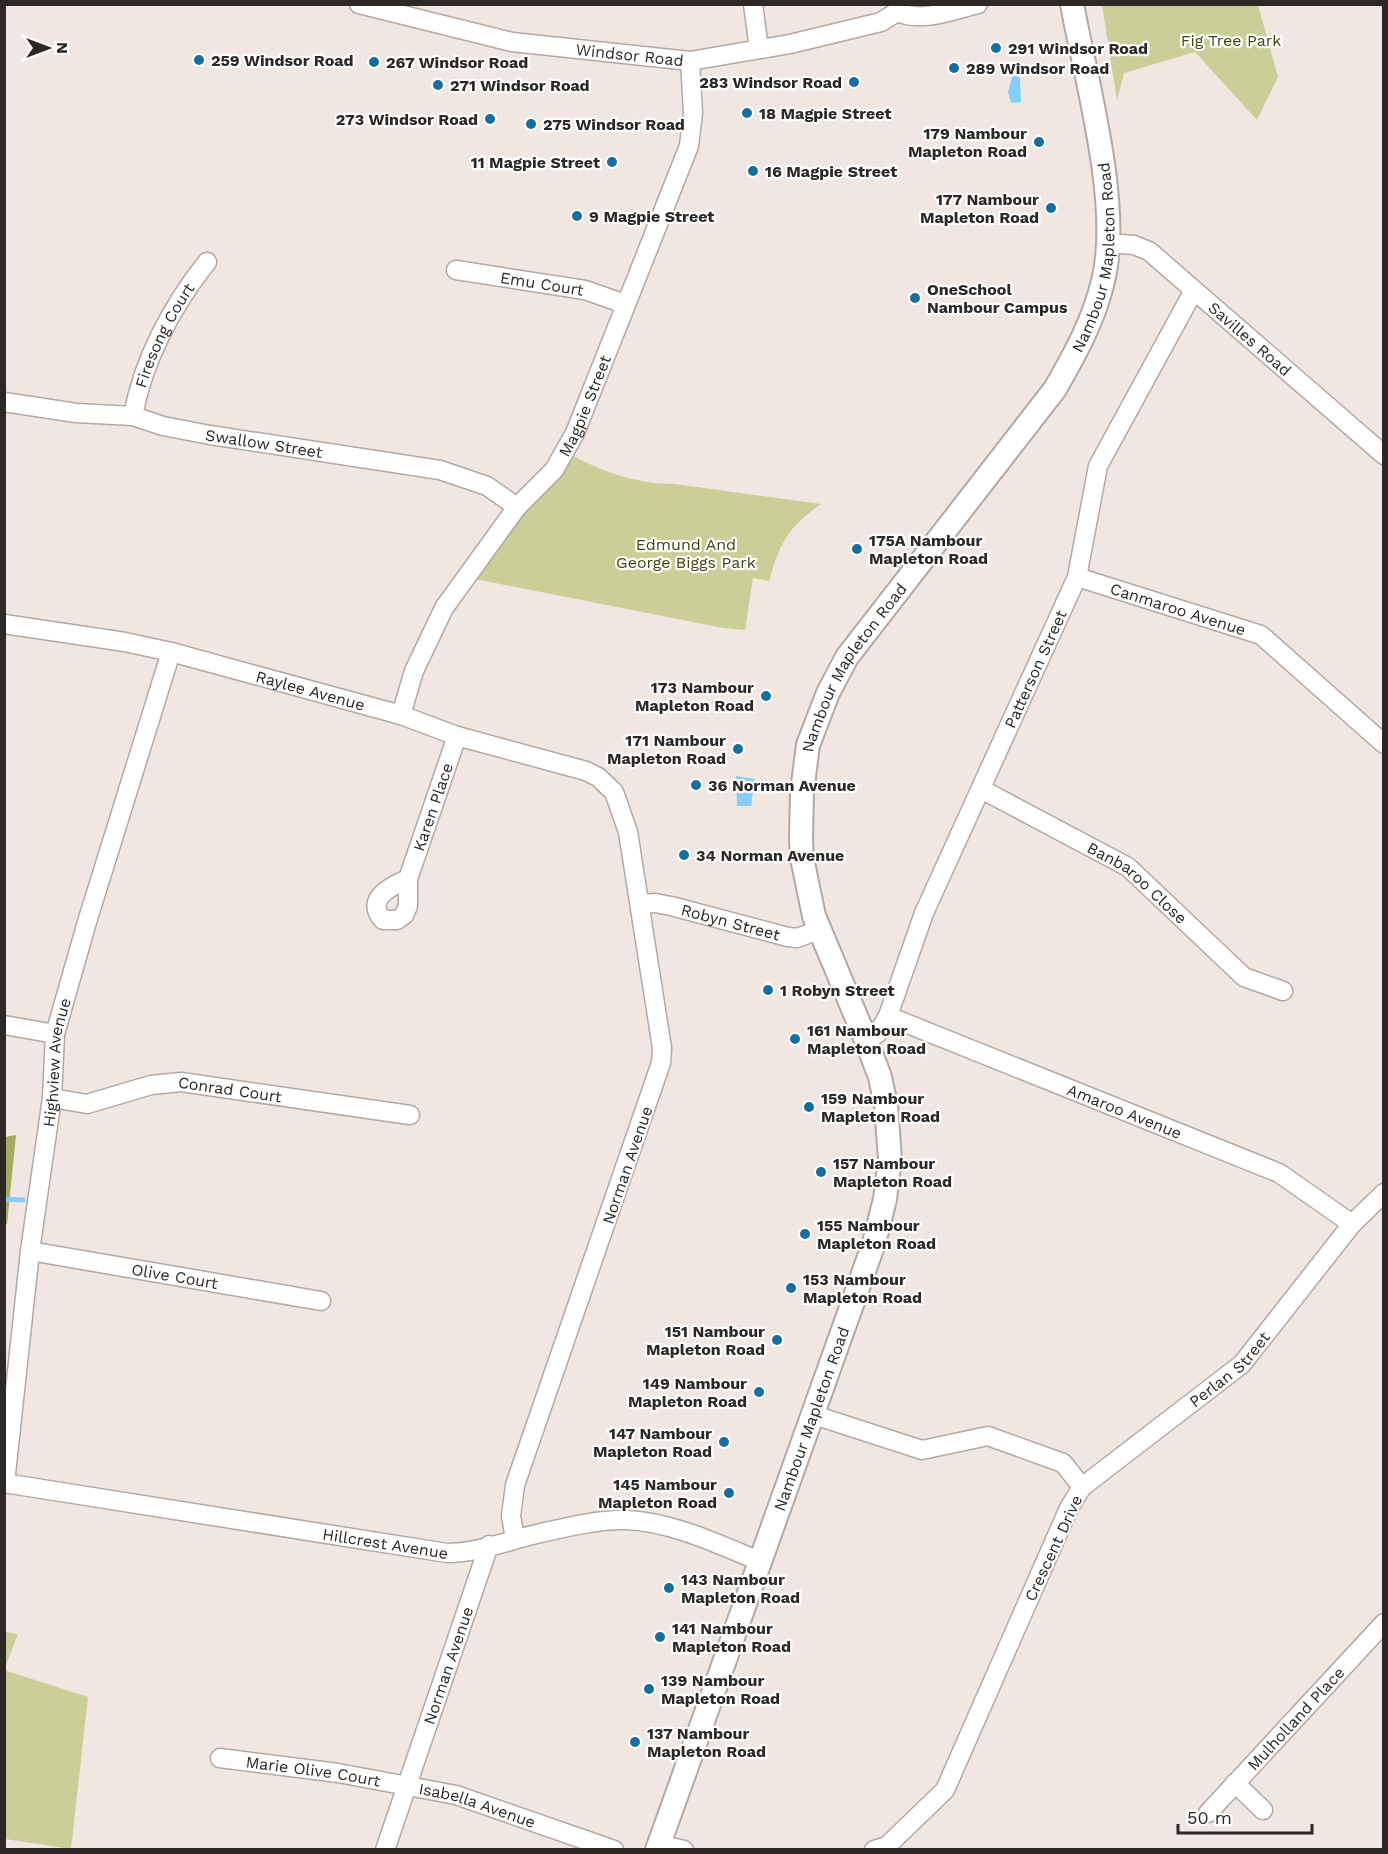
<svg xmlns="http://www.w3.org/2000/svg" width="1388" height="1854" font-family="'Work Sans',sans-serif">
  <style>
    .green { fill: #cacf97 }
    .forest { fill: #a5ab61 }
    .water { fill: #83cffa }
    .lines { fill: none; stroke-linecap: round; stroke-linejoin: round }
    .stream { stroke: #83cffa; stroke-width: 5 }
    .minor-casing { stroke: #b2a9a4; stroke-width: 21 }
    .major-casing { stroke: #b2a9a4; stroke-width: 26 }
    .minor { stroke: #fff; stroke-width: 18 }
    .major { stroke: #fff; stroke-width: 22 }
    .poi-dot { fill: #156e9d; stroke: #fff; stroke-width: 2 }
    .labels { text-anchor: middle; stroke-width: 4.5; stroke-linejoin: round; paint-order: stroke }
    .park-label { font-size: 16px; fill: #44470e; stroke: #fff }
    .poi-label { font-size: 16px; font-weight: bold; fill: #2b2826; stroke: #fff; text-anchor: start }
    .street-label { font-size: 16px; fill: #2b2826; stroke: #fff }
  </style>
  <rect width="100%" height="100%" fill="#f1e7e2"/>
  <g class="green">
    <polygon points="1102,5 1258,5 1278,77 1257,120 1195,52 1124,73 1117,100"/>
    <path d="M564 451C600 471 634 484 675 484L821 504C788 527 780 543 769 581L753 578 745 630 723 628 465 577Z"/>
    <polygon points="5,1632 18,1634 5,1668 4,1632"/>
    <polygon points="4,1670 88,1697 71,1849 5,1839"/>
  </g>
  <polygon class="forest" points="16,1135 7,1224 5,1224 5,1137"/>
  <g class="water">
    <polygon points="1017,75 1020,78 1021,102 1011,103 1008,92 1012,77"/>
    <polygon points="736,776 755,779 751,806 737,806"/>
  </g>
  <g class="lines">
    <polyline class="stream" points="4,1199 23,1200"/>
    <g class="minor-casing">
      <g id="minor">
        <path id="s1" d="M359 4 512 42 690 61 790 44 881 22 897 12 900 4"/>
        <polyline points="753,4 759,49"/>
        <path d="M897 12C922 23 953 10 978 4"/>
        <path id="s2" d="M1107 243 1134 245 1149 251 1384 455"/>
        <path id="s3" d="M456 270 585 290 625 304"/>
        <path id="s4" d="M4 402 76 413 133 416 163 426 210 435 440 470 487 486 517 507"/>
        <path id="s5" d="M133 416C143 360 172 306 207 262"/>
        <path id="s6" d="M1077 577 1261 635 1384 744"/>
        <path id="s7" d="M4 624 125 642 171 652 401 715 457 736 586 771 598 777 614 792 628 832 662 1048 661 1063 515 1485 511 1516 515 1539"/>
        <path id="s8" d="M401 715 414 671 444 608 517 507 554 470 575 433 689 146 693 113 690 61"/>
        <path id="s9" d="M981 789 1128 867 1244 977 1283 991"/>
        <path id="s10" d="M408 879C391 886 364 899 383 920H397L404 915 408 906V879L457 736"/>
        <path id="s11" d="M640 904 655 903 671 906 788 937 797 938 819 930"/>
        <path id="s12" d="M888 1016 1279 1173 1352 1224"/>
        <polyline points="4,1025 55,1034"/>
        <path id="s13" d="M866 1040 878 1033 888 1016 924 913 1077 577 1098 466 1193 292"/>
        <path id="s14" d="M52 1098 87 1104 151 1085 181 1082 410 1115"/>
        <path id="s15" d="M30 1251 321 1301"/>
        <polyline points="814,1415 922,1450 988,1436 1063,1463 1082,1487 1069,1508 945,1790 887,1846 874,1850"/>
        <path id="s16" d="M4 1483 447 1553C479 1553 509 1540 541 1533 567 1527 600 1519 627 1520 672 1522 718 1544 759 1561"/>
        <path id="s17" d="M5 1483 30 1251 52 1098 55 1034 87 922 171 652"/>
        <path id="s18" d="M1082 1487 1242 1364 1352 1224 1384 1193"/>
        <path id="s19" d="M220 1758 338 1773 456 1795 614 1850"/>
        <polyline points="1235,1783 1263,1810"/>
        <path id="s20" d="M1208 1813 1384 1623"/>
        <polyline points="658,1844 684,1850"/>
        <path id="s21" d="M385 1850 489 1545"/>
      </g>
    </g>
    <g class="major-casing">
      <g id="major">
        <path id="s22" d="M657 1850 874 1243 885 1199 890 1159 886 1105 880 1077 866 1040 814 916 802 858 801 840 802 792 808 745 828 693 847 657 1055 389C1075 354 1094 320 1103 281 1122 206 1086 81 1072 4"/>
      </g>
    </g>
    <use href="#minor" class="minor"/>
    <use href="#major" class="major"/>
  </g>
  <g class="poi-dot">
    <circle cx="996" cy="48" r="6"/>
    <circle cx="199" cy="60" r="6"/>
    <circle cx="374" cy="62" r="6"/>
    <circle cx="954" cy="68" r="6"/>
    <circle cx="854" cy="82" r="6"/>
    <circle cx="438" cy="85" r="6"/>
    <circle cx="747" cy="113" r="6"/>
    <circle cx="490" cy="119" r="6"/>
    <circle cx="531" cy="124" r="6"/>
    <circle cx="1039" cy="142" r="6"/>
    <circle cx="612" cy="162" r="6"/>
    <circle cx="753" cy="171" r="6"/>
    <circle cx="1051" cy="208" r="6"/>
    <circle cx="577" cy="216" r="6"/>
    <circle cx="915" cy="298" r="6"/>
    <circle cx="857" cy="549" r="6"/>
    <circle cx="766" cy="696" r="6"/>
    <circle cx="738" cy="749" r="6"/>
    <circle cx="696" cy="785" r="6"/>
    <circle cx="684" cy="855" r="6"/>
    <circle cx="768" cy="990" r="6"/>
    <circle cx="795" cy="1039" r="6"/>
    <circle cx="809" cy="1107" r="6"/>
    <circle cx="821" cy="1172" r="6"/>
    <circle cx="805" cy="1234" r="6"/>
    <circle cx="791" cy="1288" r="6"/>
    <circle cx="777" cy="1340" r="6"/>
    <circle cx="759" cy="1392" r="6"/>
    <circle cx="724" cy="1442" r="6"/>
    <circle cx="729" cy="1493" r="6"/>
    <circle cx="669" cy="1588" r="6"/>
    <circle cx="660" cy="1637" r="6"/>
    <circle cx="649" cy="1689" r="6"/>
    <circle cx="635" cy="1742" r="6"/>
  </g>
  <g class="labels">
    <g class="park-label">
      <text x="1231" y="46">Fig Tree Park</text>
      <text x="686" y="550">Edmund And<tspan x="686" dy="18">George Biggs Park</tspan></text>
    </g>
    <g class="poi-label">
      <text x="1008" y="54">291 Windsor Road</text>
      <text x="211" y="66">259 Windsor Road</text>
      <text x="386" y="68">267 Windsor Road</text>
      <text x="966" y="74">289 Windsor Road</text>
      <text x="842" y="88" text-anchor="end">283 Windsor Road</text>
      <text x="450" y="91">271 Windsor Road</text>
      <text x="759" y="119">18 Magpie Street</text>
      <text x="478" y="125" text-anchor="end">273 Windsor Road</text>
      <text x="543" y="130">275 Windsor Road</text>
      <text x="1027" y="139" text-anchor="end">179 Nambour<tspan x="1027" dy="18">Mapleton Road</tspan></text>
      <text x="600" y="168" text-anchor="end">11 Magpie Street</text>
      <text x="765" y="177">16 Magpie Street</text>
      <text x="1039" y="205" text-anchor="end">177 Nambour<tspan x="1039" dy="18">Mapleton Road</tspan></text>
      <text x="589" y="222">9 Magpie Street</text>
      <text x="927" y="295">OneSchool<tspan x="927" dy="18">Nambour Campus</tspan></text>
      <text x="869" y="546">175A Nambour<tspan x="869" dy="18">Mapleton Road</tspan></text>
      <text x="754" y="693" text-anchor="end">173 Nambour<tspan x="754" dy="18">Mapleton Road</tspan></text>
      <text x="726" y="746" text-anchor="end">171 Nambour<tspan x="726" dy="18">Mapleton Road</tspan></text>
      <text x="708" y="791">36 Norman Avenue</text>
      <text x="696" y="861">34 Norman Avenue</text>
      <text x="780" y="996">1 Robyn Street</text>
      <text x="807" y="1036">161 Nambour<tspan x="807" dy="18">Mapleton Road</tspan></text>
      <text x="821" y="1104">159 Nambour<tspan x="821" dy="18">Mapleton Road</tspan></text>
      <text x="833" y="1169">157 Nambour<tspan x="833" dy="18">Mapleton Road</tspan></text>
      <text x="817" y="1231">155 Nambour<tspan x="817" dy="18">Mapleton Road</tspan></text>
      <text x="803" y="1285">153 Nambour<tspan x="803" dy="18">Mapleton Road</tspan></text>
      <text x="765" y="1337" text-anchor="end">151 Nambour<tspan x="765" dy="18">Mapleton Road</tspan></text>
      <text x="747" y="1389" text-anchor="end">149 Nambour<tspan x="747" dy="18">Mapleton Road</tspan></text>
      <text x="712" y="1439" text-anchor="end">147 Nambour<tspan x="712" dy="18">Mapleton Road</tspan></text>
      <text x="717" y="1490" text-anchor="end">145 Nambour<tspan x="717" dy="18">Mapleton Road</tspan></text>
      <text x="681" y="1585">143 Nambour<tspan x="681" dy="18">Mapleton Road</tspan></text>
      <text x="672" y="1634">141 Nambour<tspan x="672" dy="18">Mapleton Road</tspan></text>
      <text x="661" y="1686">139 Nambour<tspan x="661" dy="18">Mapleton Road</tspan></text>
      <text x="647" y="1739">137 Nambour<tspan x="647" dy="18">Mapleton Road</tspan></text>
    </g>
    <g class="street-label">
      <text dy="6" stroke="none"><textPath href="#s1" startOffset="276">Windsor Road</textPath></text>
      <text dy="6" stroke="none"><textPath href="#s22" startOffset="1736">Nambour Mapleton Road</textPath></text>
      <text dy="6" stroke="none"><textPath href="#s3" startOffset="87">Emu Court</textPath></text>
      <text dy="6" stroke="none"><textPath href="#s5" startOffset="87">Firesong Court</textPath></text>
      <text dy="6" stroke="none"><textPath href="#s2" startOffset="177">Savilles Road</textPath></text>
      <text dy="6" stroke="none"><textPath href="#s8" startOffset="364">Magpie Street</textPath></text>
      <text dy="6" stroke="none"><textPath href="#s4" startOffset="264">Swallow Street</textPath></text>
      <text dy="6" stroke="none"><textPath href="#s6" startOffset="106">Canmaroo Avenue</textPath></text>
      <text dy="6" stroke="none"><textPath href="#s13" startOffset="411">Patterson Street</textPath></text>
      <text dy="6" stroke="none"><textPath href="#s22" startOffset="1250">Nambour Mapleton Road</textPath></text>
      <text dy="6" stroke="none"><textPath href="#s7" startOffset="314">Raylee Avenue</textPath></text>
      <text dy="6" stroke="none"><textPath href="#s10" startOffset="195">Karen Place</textPath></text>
      <text dy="6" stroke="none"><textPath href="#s9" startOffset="183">Banbaroo Close</textPath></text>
      <text dy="6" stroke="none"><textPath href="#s11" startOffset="93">Robyn Street</textPath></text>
      <text dy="6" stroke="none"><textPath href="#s17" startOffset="424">Highview Avenue</textPath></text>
      <text dy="6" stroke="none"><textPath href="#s14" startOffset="182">Conrad Court</textPath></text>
      <text dy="6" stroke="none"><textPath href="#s12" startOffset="255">Amaroo Avenue</textPath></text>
      <text transform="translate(627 1165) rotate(-71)" y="6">Norman Avenue</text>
      <text dy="6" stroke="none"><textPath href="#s15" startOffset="147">Olive Court</textPath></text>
      <text dy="6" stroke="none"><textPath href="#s18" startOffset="189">Perlan Street</textPath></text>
      <text dy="6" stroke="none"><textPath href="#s22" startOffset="458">Nambour Mapleton Road</textPath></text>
      <text dy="6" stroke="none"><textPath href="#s16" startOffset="386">Hillcrest Avenue</textPath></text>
      <text transform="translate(1053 1548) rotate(-65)" y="6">Crescent Drive</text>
      <text dy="6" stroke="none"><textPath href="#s21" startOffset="195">Norman Avenue</textPath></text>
      <text dy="6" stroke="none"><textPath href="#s20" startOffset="129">Mulholland Place</textPath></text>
      <text dy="6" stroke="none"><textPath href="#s19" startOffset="94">Marie Olive Court</textPath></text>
      <text dy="6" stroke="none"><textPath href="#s19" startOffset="262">Isabella Avenue</textPath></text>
    </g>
  </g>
  <rect width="1388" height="1854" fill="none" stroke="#2b2826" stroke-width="12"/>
  <g transform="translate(48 48) rotate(90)" stroke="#ffffff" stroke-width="4.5" paint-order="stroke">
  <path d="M0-4.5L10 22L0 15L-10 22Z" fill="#2b2826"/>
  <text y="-9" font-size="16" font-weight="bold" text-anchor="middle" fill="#2b2826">N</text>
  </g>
  <path d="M1178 1824v9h134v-9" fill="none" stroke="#2b2826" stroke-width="3"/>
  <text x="1187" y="1824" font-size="18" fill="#2b2826" stroke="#ffffff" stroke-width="4.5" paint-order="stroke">50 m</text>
</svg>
